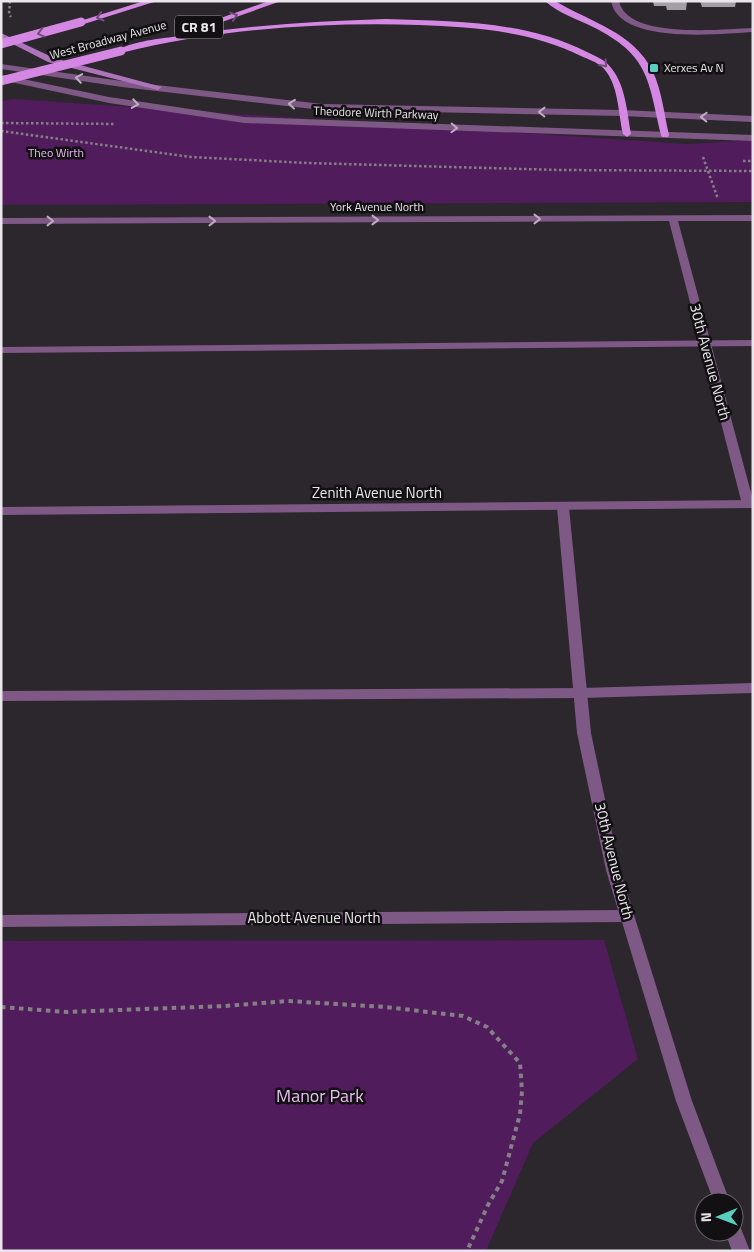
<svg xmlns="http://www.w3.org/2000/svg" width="754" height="1252" font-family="'Titillium Web',sans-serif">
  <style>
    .green { fill: #501c5b }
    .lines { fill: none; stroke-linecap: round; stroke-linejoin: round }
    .path-far1 { stroke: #858086; stroke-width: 2.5; stroke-dasharray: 2.5 2.5; stroke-linecap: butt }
    .path { stroke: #858086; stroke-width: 4; stroke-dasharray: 4.5 4.5; stroke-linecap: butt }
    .service { fill: #7e5985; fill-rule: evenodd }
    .minor { fill: #7e5985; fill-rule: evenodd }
    .tertiary { fill: #7e5985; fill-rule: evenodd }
    .secondary { fill: #ae74bb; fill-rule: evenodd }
    .primary { fill: #d488e4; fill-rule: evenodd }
    .primary-bridge { stroke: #d488e4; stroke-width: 9 }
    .wall { fill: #a49ea6 }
    .oneway { stroke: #734c7c }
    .oneway2 { stroke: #bfaec2 }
    .poi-dot { fill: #59cebe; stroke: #121013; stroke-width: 2 }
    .labels { text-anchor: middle; stroke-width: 5; stroke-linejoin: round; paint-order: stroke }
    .far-street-label { font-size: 12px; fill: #eae6eb; stroke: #121013 }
    .far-poi-label { font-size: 12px; fill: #eae6eb; stroke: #121013; text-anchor: start }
    .far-park-label { font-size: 12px; fill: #eabdf4; stroke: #121013 }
    .shield { fill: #121013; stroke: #a9a6aa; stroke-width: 1 }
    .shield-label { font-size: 14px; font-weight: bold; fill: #eae6eb }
    .street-label { font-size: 15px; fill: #eae6eb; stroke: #121013 }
    .near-park-label { font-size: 18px; fill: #eabdf4; stroke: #121013 }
  </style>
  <rect width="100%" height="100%" fill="#2c262d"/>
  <g class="green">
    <polygon points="14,99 687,144 753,140 753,202 1,205 1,101"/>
    <polygon points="604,940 638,1059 533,1143 486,1251 1,1251 1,941"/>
  </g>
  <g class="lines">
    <g class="path-far1">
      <polyline points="10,1 9,14 11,17"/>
      <polyline points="1,123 116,124"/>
      <polyline points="1,131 191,157 308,163 559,170 753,171"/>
      <polyline points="703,157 718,199"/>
      <polyline points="743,161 753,161"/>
    </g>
    <polyline class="path" points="1,1007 66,1012 225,1006 288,1001 385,1007 463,1016 487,1027 520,1063 522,1091 520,1114 502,1181 488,1205 467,1251"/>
    <g class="service">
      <polygon points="753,340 753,346 1,353 1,347"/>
      <polygon points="753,683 753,693 581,698 1,701 1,691 581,688"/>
    </g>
    <g class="minor">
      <path d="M611 1H619C627 40 723 29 753 28V32C719 34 619 45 611 1Z"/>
      <polygon points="753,215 753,221 678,221 753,500 753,506 748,508 742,504 669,221 1,224 1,218"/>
      <polygon points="563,503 569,507 591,733 620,870 692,1101 730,1202 714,1202 676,1101 622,922 1,927 1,915 618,910 606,870 577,733 557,507"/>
      <polygon points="734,1224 740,1226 750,1251 732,1251 725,1232 734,1232"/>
    </g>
    <g class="tertiary">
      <polygon points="1,64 122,81 322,104 622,110 753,116 753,122 622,116 322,110 122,87 1,69"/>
      <polygon points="4,75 109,97 244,117 753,135 753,141 244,123 109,103 1,80 1,76"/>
      <polygon points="753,500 753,508 1,515 1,507"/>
    </g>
    <polygon class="secondary" points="1,33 54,58 162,87 158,90 48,62 1,38"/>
    <g class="primary">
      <polygon points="144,1 157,1 84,24 77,22"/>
      <polygon points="269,1 281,1 205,28 198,26"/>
      <path d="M545 1H555C590 22 634 32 653 72 662 91 664 114 669 135L668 137H662L661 135C648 79 649 55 593 27 577 19 558 13 545 1Z"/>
      <path d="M386 19C454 21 526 21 587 52 597 57 606 60 612 69 626 87 627 113 631 134L627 137 623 134C618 114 619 81 601 66 596 62 588 59 581 56 532 31 473 27 419 25 320 22 217 29 121 53L117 51C129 42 157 39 172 37 243 26 314 21 386 19Z"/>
    </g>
    <g class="primary-bridge">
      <polyline points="1,44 81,22"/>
      <polyline points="1,81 121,51"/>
    </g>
  </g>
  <g class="wall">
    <polygon points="653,1 687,1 686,10 667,10 666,6 654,6"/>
    <polygon points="700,1 736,1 735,7 702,7"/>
  </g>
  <defs><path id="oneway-chevron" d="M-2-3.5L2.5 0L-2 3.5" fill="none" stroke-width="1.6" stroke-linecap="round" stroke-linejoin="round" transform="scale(1.25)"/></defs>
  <g class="oneway">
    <use href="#oneway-chevron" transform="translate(234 16) rotate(-18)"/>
    <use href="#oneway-chevron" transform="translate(100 17) rotate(164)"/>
    <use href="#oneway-chevron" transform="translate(41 33) rotate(165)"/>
    <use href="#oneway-chevron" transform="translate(604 64) rotate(48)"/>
  </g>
  <g class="oneway2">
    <use href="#oneway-chevron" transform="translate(79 78) rotate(-171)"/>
    <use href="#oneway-chevron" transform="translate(135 104) rotate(9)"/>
    <use href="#oneway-chevron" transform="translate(292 104) rotate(-174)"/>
    <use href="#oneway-chevron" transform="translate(542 112) rotate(-179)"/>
    <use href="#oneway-chevron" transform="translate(704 117) rotate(-178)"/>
    <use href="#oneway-chevron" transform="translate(454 128) rotate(2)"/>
    <use href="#oneway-chevron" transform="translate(537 219)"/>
    <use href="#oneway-chevron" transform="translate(375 220)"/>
    <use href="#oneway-chevron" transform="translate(50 221)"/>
    <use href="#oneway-chevron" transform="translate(212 221)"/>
  </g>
  <rect class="poi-dot" x="649" y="63" width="10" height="10" rx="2.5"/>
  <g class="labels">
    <g class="far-street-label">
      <text transform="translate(108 40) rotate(-15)" y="4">West Broadway Avenue</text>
      <text transform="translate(376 113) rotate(2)" y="4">Theodore Wirth Parkway</text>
      <text x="377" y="211">York Avenue North</text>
    </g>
    <g class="far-poi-label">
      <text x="664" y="72">Xerxes Av N</text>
    </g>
    <g class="far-park-label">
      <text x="56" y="157">Theo Wirth</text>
    </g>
    <rect class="shield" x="175" y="15.5" width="48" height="23" rx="4"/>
    <g class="shield-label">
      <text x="199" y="32">CR 81</text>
    </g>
    <g class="street-label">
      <text transform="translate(710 362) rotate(75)" y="5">30th Avenue North</text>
      <text x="377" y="498">Zenith Avenue North</text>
      <text transform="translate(614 861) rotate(76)" y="5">30th Avenue North</text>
      <text x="314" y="923">Abbott Avenue North</text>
    </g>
    <g class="near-park-label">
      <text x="320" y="1102">Manor Park</text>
    </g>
  </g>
  <rect width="754" height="1252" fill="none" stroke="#eae6eb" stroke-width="5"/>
  <g transform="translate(719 1217) rotate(269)"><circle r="24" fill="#121013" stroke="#686669"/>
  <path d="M0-4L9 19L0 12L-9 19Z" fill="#59cebe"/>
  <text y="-8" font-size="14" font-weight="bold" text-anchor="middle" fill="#eae6eb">N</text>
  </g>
</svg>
